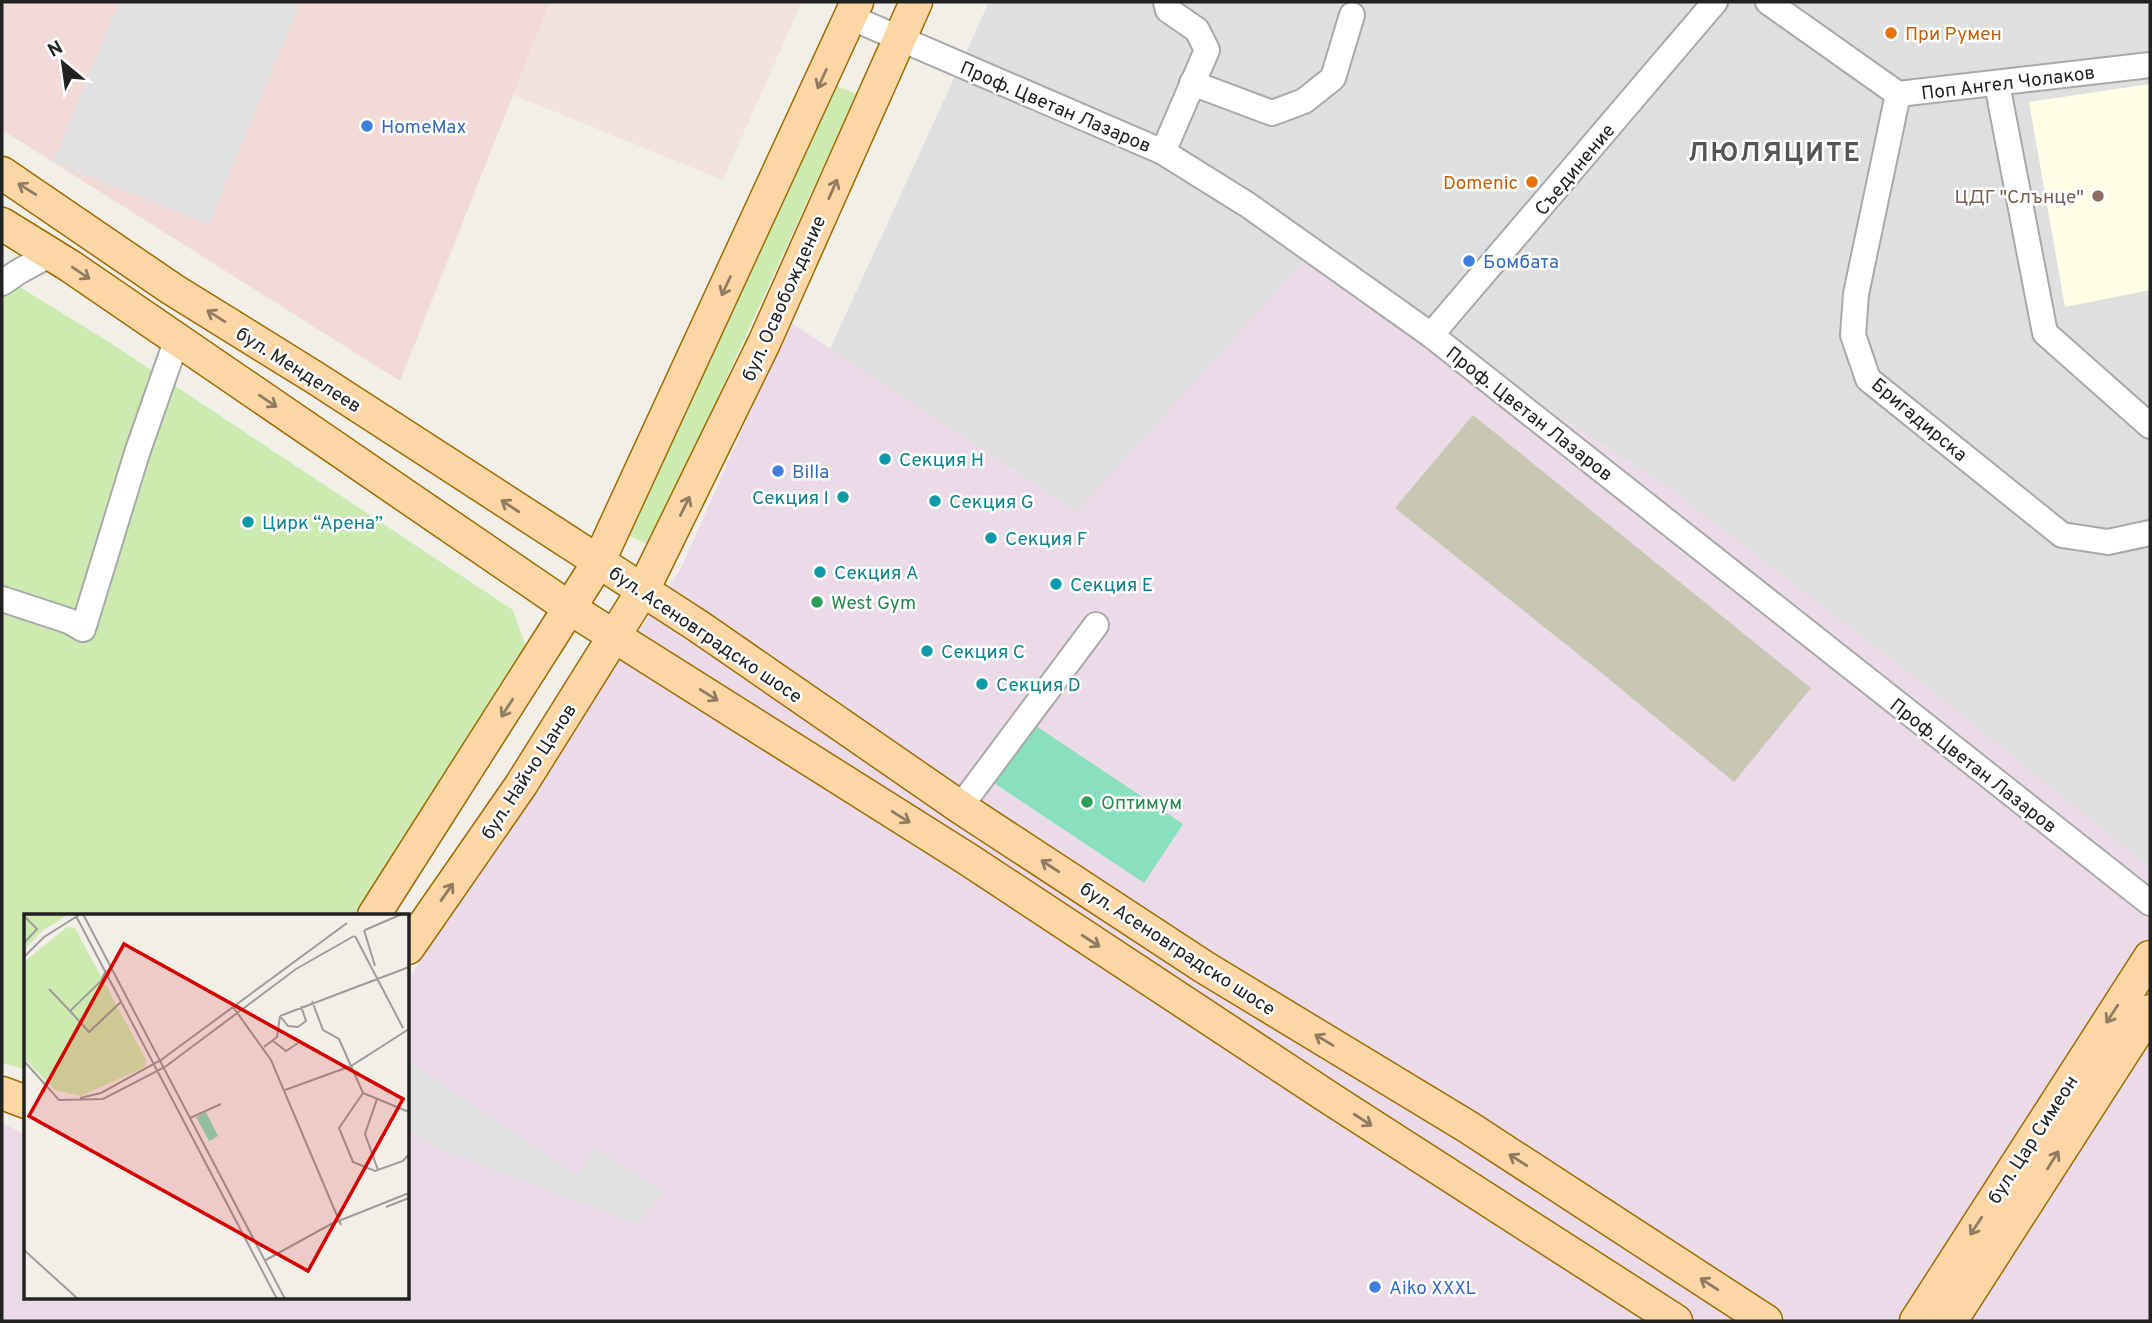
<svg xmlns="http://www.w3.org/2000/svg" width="2152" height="1323" font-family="Overpass,sans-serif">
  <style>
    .residential { fill: #e0dfdf }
    .commercial { fill: #f2dad9 }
    .industrial { fill: #ebdbe8 }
    .education { fill: #ffffe5 }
    .military { fill: #f3e3dd }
    .construction { fill: #c7c7b4 }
    .grass { fill: #cdebb0 }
    .pitch { fill: #88e0be }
    .parking { fill: #e2e2e2 }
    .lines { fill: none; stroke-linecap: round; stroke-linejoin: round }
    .minor-casing { stroke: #a9a9a9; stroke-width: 28 }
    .major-casing { stroke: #a06b00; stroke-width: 35 }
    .minor { stroke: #fff; stroke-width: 24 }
    .major { stroke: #fcd6a4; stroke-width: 32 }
    .oneway { stroke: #8f7c63 }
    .food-dot { fill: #e8710a; stroke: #fff; stroke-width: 2.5 }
    .shop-dot { fill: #3f7fe0; stroke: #fff; stroke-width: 2.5 }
    .education-dot { fill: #8d6e63; stroke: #fff; stroke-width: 2.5 }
    .culture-dot { fill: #0f9aa8; stroke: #fff; stroke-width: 2.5 }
    .leisure-dot { fill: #2e9e5b; stroke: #fff; stroke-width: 2.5 }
    .labels { text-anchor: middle; stroke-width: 5; stroke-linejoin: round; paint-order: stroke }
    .food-label { font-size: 19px; fill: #c56008; stroke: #fff; text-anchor: start }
    .street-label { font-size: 19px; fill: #222; stroke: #fff }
    .shop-label { font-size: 19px; fill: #366cbe; stroke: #fff; text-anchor: start }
    .education-label { font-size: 19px; fill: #785e54; stroke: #fff; text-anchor: end }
    .culture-label { font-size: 19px; fill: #0d838f; stroke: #fff; text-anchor: start }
    .leisure-label { font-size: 19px; fill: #27864d; stroke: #fff; text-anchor: start }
    .district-label { font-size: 26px; font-weight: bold; letter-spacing: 2px; fill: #555; stroke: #fff }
    .inset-road { fill: none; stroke: #9f9d99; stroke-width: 2 }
    .view { fill: #d40000; fill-opacity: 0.15; stroke: #d40000; stroke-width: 3.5 }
    .inset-edge { fill: none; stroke: #222; stroke-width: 3.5 }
  </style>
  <rect width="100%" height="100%" fill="#f2efe9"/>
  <polygon class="residential" points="989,2 2150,2 2150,868 1930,689 1667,486 1391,309 1077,512 830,349"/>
  <polygon class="commercial" points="2,2 550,2 400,381 2,130"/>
  <polygon class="industrial" points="1304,261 1391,309 1667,486 1930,689 2150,868 2150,1321 2,1321 2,1123 26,1135 26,1297 408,1297 408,979 681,568 790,322 1077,512"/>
  <polygon class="education" points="2150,84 2150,290 2065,307 2029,102"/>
  <polygon class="military" points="550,2 802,2 723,180 513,95"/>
  <polygon class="construction" points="1473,415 1811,688 1734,782 1598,670 1395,508"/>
  <g class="grass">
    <polygon points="835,85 856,94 650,546 626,534"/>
    <polygon points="2,276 109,342 513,610 528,653 358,915 26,915 26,1070 2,1063"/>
  </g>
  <polygon class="pitch" points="1030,722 1183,824 1144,883 991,781"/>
  <g class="parking">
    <polygon points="119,2 300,2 209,225 53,162"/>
    <polygon points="408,1061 577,1176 596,1149 665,1193 637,1224 437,1148 408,1129"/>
  </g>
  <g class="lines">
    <g class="minor-casing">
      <g id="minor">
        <polyline points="1768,2 1898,94 2150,65"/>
        <polyline points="850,17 1163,152 1248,205 1431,335 2150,903"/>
        <polyline points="1192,83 1272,113 1304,101 1333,78 1352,15"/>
        <polyline points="1997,84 2045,333 2150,426"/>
        <polyline points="1898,94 1856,294 1853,335 1868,379 2062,535 2108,542 2150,533"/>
        <polyline points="1163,152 1207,50 1197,30 1168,10 1166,2"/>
        <polyline points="2,283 18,272 51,254"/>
        <polyline points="1431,335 1715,2"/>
        <polyline points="2,599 69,621 83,629 137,453 177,339"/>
        <polyline points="960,807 1096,625"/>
      </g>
    </g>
    <g class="major-casing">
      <g id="major">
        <polyline points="2,173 172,289 317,379 698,626 960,807 1204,967 1468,1127 1766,1321"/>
        <polyline points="2,224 70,266 571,609 969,860 1331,1099 1676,1321"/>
        <polyline points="374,915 598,563 857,2"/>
        <polyline points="408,948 521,785 643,590 764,343 916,2"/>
        <polyline points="2,1093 26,1102"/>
        <polyline points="1916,1321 2150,957"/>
        <polyline points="1951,1321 2150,1011"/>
      </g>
    </g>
    <use href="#minor" class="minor"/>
    <use href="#major" class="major"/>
  </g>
  <defs><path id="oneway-shaft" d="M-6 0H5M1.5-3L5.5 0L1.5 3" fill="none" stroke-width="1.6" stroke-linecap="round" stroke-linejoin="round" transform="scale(1.75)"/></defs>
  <g class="oneway">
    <use href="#oneway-shaft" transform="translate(822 79) rotate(115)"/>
    <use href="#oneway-shaft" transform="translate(27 189) rotate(-148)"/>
    <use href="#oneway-shaft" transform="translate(833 189) rotate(-66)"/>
    <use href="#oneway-shaft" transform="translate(81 273) rotate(34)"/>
    <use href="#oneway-shaft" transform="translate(726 286) rotate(115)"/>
    <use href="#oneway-shaft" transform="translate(216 316) rotate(-148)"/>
    <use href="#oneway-shaft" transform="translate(268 401) rotate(34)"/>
    <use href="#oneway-shaft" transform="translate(510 506) rotate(-147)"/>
    <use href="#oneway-shaft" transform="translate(685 506) rotate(-64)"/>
    <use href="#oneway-shaft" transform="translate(709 695) rotate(32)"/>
    <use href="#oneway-shaft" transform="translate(507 708) rotate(123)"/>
    <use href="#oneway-shaft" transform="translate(901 817) rotate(32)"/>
    <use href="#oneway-shaft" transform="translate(1050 866) rotate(-147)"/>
    <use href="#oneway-shaft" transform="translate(447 892) rotate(-55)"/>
    <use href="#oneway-shaft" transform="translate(1091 941) rotate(33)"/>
    <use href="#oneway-shaft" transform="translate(2112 1014) rotate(123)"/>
    <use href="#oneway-shaft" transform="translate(1324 1040) rotate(-149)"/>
    <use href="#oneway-shaft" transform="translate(1363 1120) rotate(33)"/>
    <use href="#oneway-shaft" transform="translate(1518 1160) rotate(-147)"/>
    <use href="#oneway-shaft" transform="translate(2053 1160) rotate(-58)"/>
    <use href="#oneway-shaft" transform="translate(1976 1226) rotate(123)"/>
    <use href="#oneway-shaft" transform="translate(1709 1284) rotate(-147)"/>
  </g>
  <g class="food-dot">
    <circle cx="1891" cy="33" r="7"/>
    <circle cx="1532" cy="182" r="7"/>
  </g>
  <g class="shop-dot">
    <circle cx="367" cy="126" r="7"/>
    <circle cx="1469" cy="261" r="7"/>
    <circle cx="778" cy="471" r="7"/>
    <circle cx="1375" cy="1287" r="7"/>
  </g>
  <circle class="education-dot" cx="2098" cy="196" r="7"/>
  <g class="culture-dot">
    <circle cx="885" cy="459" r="7"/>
    <circle cx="843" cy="497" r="7"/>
    <circle cx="935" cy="501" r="7"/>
    <circle cx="248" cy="522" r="7"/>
    <circle cx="991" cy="538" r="7"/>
    <circle cx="820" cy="572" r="7"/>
    <circle cx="1056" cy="584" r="7"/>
    <circle cx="927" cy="651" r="7"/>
    <circle cx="982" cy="684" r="7"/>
  </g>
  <g class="leisure-dot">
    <circle cx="817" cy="602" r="7"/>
    <circle cx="1087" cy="802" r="7"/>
  </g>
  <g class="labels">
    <g class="food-label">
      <text x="1905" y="40">При Румен</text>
      <text x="1518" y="189" text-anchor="end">Domenic</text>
    </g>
    <g class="street-label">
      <text transform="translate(2008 82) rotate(-7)" y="7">Поп Ангел Чолаков</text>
      <text transform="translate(1056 106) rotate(23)" y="7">Проф. Цветан Лазаров</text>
      <text transform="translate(1574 169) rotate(-50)" y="7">Съединение</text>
      <text transform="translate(783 298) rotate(-66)" y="7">бул. Освобождение</text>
      <text transform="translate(299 369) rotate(32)" y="7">бул. Менделеев</text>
      <text transform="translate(1530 413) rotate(38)" y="7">Проф. Цветан Лазаров</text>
      <text transform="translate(1920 419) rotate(40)" y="7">Бригадирска</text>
      <text transform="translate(706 634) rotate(34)" y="7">бул. Асеновградско шосе</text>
      <text transform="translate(1974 765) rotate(38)" y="7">Проф. Цветан Лазаров</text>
      <text transform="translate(528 771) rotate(-57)" y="7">бул. Найчо Цанов</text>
      <text transform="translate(1178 948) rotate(33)" y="7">бул. Асеновградско шосе</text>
      <text transform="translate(2032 1139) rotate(-57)" y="7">бул. Цар Симеон</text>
    </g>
    <g class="shop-label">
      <text x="381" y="133">HomeMax</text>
      <text x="1483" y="268">Бомбата</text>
      <text x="792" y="478">Billa</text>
      <text x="1389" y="1294">Aiko XXXL</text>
    </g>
    <g class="education-label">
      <text x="2084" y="203">ЦДГ "Слънце"</text>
    </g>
    <g class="culture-label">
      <text x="899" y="466">Секция H</text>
      <text x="829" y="504" text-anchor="end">Секция I</text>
      <text x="949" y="508">Секция G</text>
      <text x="262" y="529">Цирк “Арена”</text>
      <text x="1005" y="545">Секция F</text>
      <text x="834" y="579">Секция A</text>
      <text x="1070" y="591">Секция E</text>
      <text x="941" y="658">Секция C</text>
      <text x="996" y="691">Секция D</text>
    </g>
    <g class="leisure-label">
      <text x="831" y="609">West Gym</text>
      <text x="1101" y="809">Оптимум</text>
    </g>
    <g class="district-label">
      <text x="1775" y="161">ЛЮЛЯЦИТЕ</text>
    </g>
  </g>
  <g transform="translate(24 914)">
    <rect width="385" height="385" fill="#f2efe9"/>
    <path d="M1 0H45L18 17 0 36ZM43 13 51 14 122 146 121 153 57 182 31 176 0 144V48Z" fill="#cdebb0"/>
    <path d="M182 198 194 222 185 227 172 203Z" fill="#88e0be"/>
    <path class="inset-road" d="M51 0 253 385M59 0 261 385M0 2 13 15 0 29M340 16 351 52M341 16 378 0M331 22 379 114M0 43 20 23 55 1M82 56 77 67 46 97 65 118 98 87M25 75 46 97M288 87 299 116 315 125 339 179 385 198M209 93 247 146 317 311M256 102 385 53M256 102 264 112 274 113 282 107 277 92M249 127 262 137 274 129M240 133 253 123 256 102M0 147 35 186 79 185 141 153 272 55 330 22M261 176 327 152 385 115M339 179 315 214 329 248 351 257 379 247 385 240M56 184 77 179 137 146 323 9M353 185 341 220 354 256M166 204 197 190M362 293 385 284M0 336 54 385M240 347 307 310 385 279"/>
    <path class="view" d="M100 30 379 185 284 357 5 202Z"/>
    <rect width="385" height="385" class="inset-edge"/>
  </g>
  <rect width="2152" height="1323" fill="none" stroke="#222222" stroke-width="7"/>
  <g transform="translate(63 63) rotate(331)" stroke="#ffffff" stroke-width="5" paint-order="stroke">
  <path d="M0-5L12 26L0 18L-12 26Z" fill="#222222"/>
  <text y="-10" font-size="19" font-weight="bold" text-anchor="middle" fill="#222222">N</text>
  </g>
</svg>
